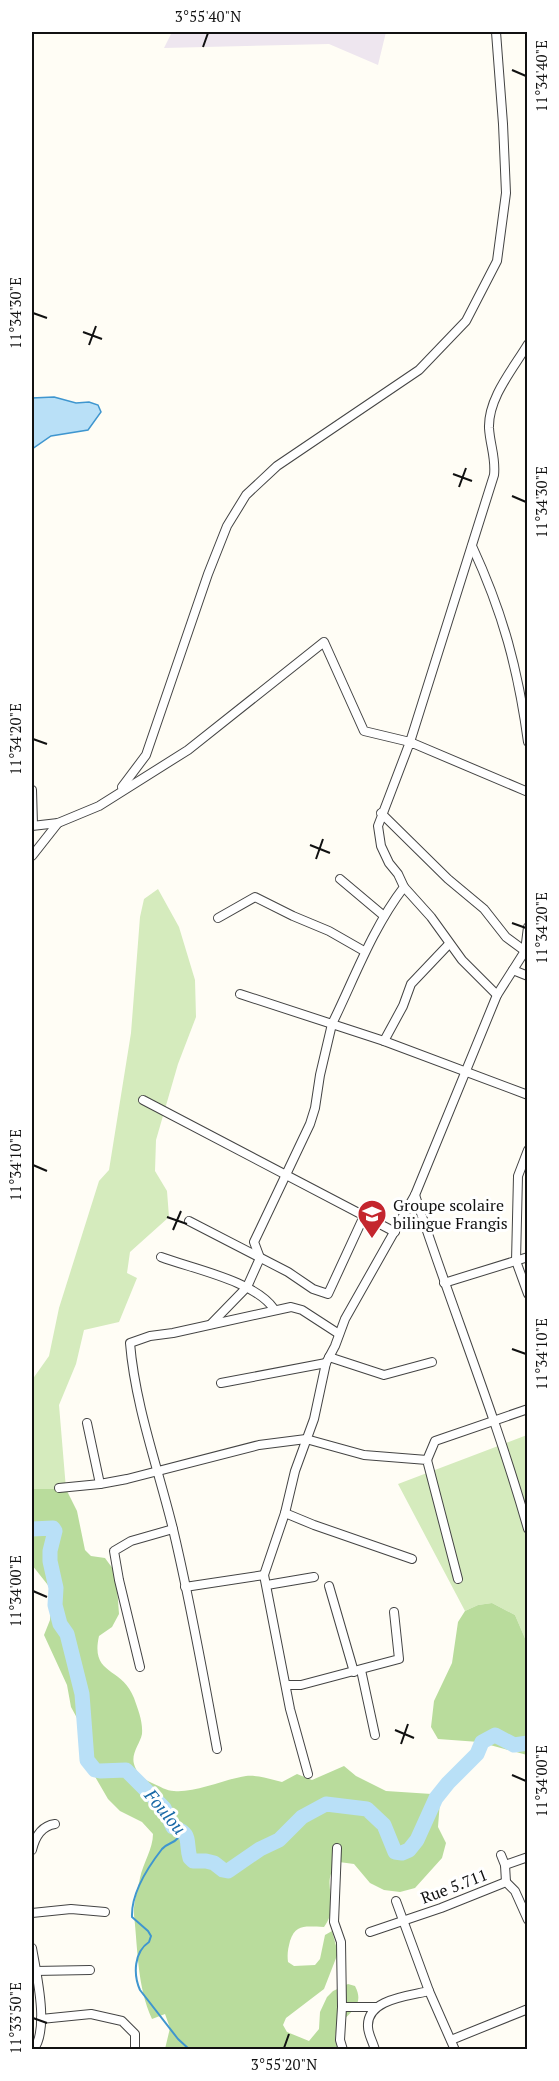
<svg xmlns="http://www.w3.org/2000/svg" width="559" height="2081" font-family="'PT Serif',serif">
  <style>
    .industrial { fill: #eee6ef }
    .green { fill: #d5ebbd }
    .forest { fill: #b9dc9c }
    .water { fill: #b9e0f7; stroke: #3f96cf; stroke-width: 1.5 }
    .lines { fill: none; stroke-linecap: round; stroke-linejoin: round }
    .stream { stroke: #3f96cf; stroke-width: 2 }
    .river { stroke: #b9e0f7; stroke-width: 15 }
    .street-casing { stroke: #444; stroke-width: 10 }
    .street { stroke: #fff; stroke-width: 8 }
    .ticks { fill: none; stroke: #111; stroke-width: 2 }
    .labels { text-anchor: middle; stroke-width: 6; stroke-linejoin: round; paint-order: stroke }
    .poi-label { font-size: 16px; fill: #111; stroke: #fff; text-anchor: start }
    .street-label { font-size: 16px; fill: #111; stroke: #fff }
    .water-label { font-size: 18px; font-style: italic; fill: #1768a6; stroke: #fff }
    .neatline { fill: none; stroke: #111; stroke-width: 2 }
    .ticks-label { font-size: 15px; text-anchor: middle; fill: #111 }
  </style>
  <rect width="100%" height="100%" fill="#fffdf5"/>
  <polygon class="industrial" points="172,32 386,32 378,65 329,44 164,48"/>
  <g class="green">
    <polygon points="158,889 179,927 195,980 196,1017 178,1064 156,1140 155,1171 167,1191 169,1217 130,1252 127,1273 137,1278 119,1322 84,1330 76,1364 59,1405 66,1489 32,1489 32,1380 49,1356 59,1308 99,1181 109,1170 131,1033 140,917 144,899"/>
    <polygon points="527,1435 527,1643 515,1615 492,1603 478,1605 465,1611 398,1484"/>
  </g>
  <g class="forest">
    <path d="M32 1489H66L77 1511 85 1550 91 1556 105 1558 116 1573 119 1614 112 1627 99 1636C90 1676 122 1666 134 1698 138 1710 143 1721 142 1734 140 1744 131 1753 134 1764 137 1774 143 1779 152 1783 159 1786 167 1791 174 1791 195 1793 225 1779 246 1776 258 1775 270 1779 282 1782L297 1774 312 1780 344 1766 356 1776 386 1791 447 1795 440 1801 438 1827 446 1843 442 1858 415 1888 400 1892 384 1890 370 1883 354 1864 339 1862C317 1883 343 1901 324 1927 307 1927 296 1923 290 1941 288 1949 287 1954 288 1962L294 1966 315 1965 320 1959 325 1935 332 1931 338 1953 324 1989 286 2018 283 2025 287 2032 309 2041 319 2029 320 2012 327 1997 333 1991 348 1984 355 1986C371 2016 324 2016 338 2049H165L170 2028 165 2014 152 2019C137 1986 138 1950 134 1915 133 1903 138 1889 140 1878 143 1863 153 1849 153 1834L142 1822 120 1811 108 1799 90 1768 86 1756 89 1740 71 1707 67 1685 44 1635 50 1620 51 1589 32 1565Z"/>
    <polygon points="492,1603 515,1615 527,1643 527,1755 479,1742 438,1739 431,1727 434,1701 452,1663 458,1622 465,1611 478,1605"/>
  </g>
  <polygon class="water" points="54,397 76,403 89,402 98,405 101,412 88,430 51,436 32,449 32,398"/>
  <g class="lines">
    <path class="stream" d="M180 1830 178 1838C173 1844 167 1843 162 1849 148 1867 131 1893 132 1917L148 1931 151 1936 149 1942C134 1952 133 1974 140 1990L178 2039 190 2050"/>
    <path class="river" d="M32 1529 53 1528 55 1531 50 1551V1561L56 1588 55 1605 60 1624 67 1634 82 1694 87 1760 95 1770 100 1771 126 1770 164 1808 173 1827C193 1834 185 1842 190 1858L193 1861H206L214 1863 223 1870 228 1871 260 1849 279 1840 302 1817 326 1804 367 1809 384 1825 395 1852 402 1853 409 1850 417 1840 436 1798 448 1783 477 1754 482 1742 495 1735 514 1745 528 1743"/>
    <g class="street-casing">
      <g id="street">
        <path d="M472 546C503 613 518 669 528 742"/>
        <polyline points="122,787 146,755 208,574 227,526 246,495 277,466 419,370 466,321 497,261 506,193 503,124 496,32"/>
        <polyline points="32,790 33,825"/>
        <polyline points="381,813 448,879 484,909 506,937 525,951"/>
        <path d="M32 826 58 823 99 806 188 750 324 642 364 731 410 742 494 475C496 458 490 445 489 428 488 398 513 369 528 344"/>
        <polyline points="32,856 58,823"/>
        <polyline points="340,879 384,916"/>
        <polyline points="404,887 431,917 462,960 497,995"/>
        <polyline points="218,918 255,897 293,916 329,931 364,951"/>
        <polyline points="525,951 528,927"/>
        <polyline points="513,970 528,976"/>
        <path d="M240 994 332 1024C355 977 372 929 404 887L398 874 389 863 381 846 378 826 410 742 528 792"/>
        <polyline points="384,1041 403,1006 411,984 449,944"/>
        <polyline points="143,1100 395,1232"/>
        <polyline points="528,1150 518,1176 516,1261 528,1294"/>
        <path d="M415 1195C451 1306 496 1416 528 1529"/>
        <polyline points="189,1221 288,1272 313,1289 328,1294 364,1216"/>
        <path d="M161 1257C193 1269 255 1281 274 1309"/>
        <polyline points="444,1283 528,1257"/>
        <polyline points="211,1324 247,1287 260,1258 254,1242 310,1124 315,1108 320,1075 332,1024 384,1041 528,1095"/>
        <polyline points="329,1357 384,1375 432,1362"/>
        <polyline points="221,1383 326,1363"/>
        <polyline points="87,1423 100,1484 127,1479 259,1445 306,1439 364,1455 427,1460 458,1579"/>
        <polyline points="427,1460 435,1441 528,1409"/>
        <polyline points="59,1488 100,1484"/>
        <polyline points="285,1513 314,1525 412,1559"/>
        <polyline points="267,1585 314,1577"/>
        <polyline points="329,1586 354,1672"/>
        <polyline points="185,1587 264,1575"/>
        <polyline points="140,1667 119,1580 114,1551 131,1541 173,1529"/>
        <polyline points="361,1670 375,1735"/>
        <polyline points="287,1685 301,1685 399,1659 394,1612"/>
        <path d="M217 1749C203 1674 190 1599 172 1525 157 1465 135 1404 130 1343L150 1336 173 1333 291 1307 302 1310 339 1334"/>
        <polyline points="308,1774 290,1709 264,1575 285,1513 295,1471 314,1419 326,1363 335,1346 345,1319 415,1195 497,995 525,951 528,951"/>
        <polyline points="337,1848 334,1922 341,1942 342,2007 340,2040 343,2050"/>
        <path d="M32 1850C35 1837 41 1826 55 1824"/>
        <polyline points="501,1855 505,1865 506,1882"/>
        <polyline points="505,1865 528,1857"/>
        <polyline points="396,1901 429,1991 455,2050"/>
        <polyline points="32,1913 71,1909 105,1912"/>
        <polyline points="370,1932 441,1908 506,1882 515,1891 528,1920"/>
        <path d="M32 1948C36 1972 50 2030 33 2050"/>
        <polyline points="35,1971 90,1970"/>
        <polyline points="342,2007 376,2007"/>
        <polyline points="41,2019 91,2014 122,2021 135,2034 135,2050"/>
        <polyline points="451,2040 528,2009"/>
        <path d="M375 2050C373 2042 368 2034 368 2027 366 1999 409 1996 429 1991"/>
      </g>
    </g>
    <use href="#street" class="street"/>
  </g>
  <path class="ticks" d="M203 47 208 33M512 70 526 76M33 313 47 318M83 332 102 339M89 345 96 326M453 474 472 481M459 487 466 468M512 496 526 502M33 739 47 744M310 845 330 853M316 859 323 839M512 923 526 928M33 1165 47 1171M167 1217 187 1224M173 1230 181 1211M512 1349 526 1354M33 1591 47 1597M395 1730 414 1738M401 1744 408 1724M512 1775 526 1781M33 2018 47 2023M284 2048 289 2034"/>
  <defs>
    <g id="school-pin" transform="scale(1.5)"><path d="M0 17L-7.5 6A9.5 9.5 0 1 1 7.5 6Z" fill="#c4262e" stroke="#fff"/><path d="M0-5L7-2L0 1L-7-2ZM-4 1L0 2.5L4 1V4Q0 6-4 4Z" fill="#fff"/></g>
  </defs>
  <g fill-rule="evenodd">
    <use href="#school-pin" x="372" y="1214"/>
  </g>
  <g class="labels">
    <g class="poi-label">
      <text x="393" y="1211">Groupe scolaire<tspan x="393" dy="18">bilingue Frangis</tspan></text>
    </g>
    <g class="street-label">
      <text transform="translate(454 1886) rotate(-21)" y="6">Rue 5.711</text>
    </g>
    <g class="water-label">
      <text transform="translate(165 1812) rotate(50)" y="6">Foulou</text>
    </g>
  </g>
  <rect width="559" height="2081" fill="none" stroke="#ffffff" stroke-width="66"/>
  <rect x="33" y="33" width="493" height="2015" class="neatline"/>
  <g class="ticks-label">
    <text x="208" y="22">3°55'40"N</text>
    <text transform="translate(542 76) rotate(-90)" y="5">11°34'40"E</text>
    <text transform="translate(16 313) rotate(-90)" y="5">11°34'30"E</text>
    <text transform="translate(542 502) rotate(-90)" y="5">11°34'30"E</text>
    <text transform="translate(16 739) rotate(-90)" y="5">11°34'20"E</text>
    <text transform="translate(542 928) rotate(-90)" y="5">11°34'20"E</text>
    <text transform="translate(16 1165) rotate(-90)" y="5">11°34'10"E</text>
    <text transform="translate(542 1354) rotate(-90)" y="5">11°34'10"E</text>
    <text transform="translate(16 1591) rotate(-90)" y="5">11°34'00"E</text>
    <text transform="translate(542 1781) rotate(-90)" y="5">11°34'00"E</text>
    <text transform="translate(16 2018) rotate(-90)" y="5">11°33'50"E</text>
    <text x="284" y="2070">3°55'20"N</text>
  </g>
</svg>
